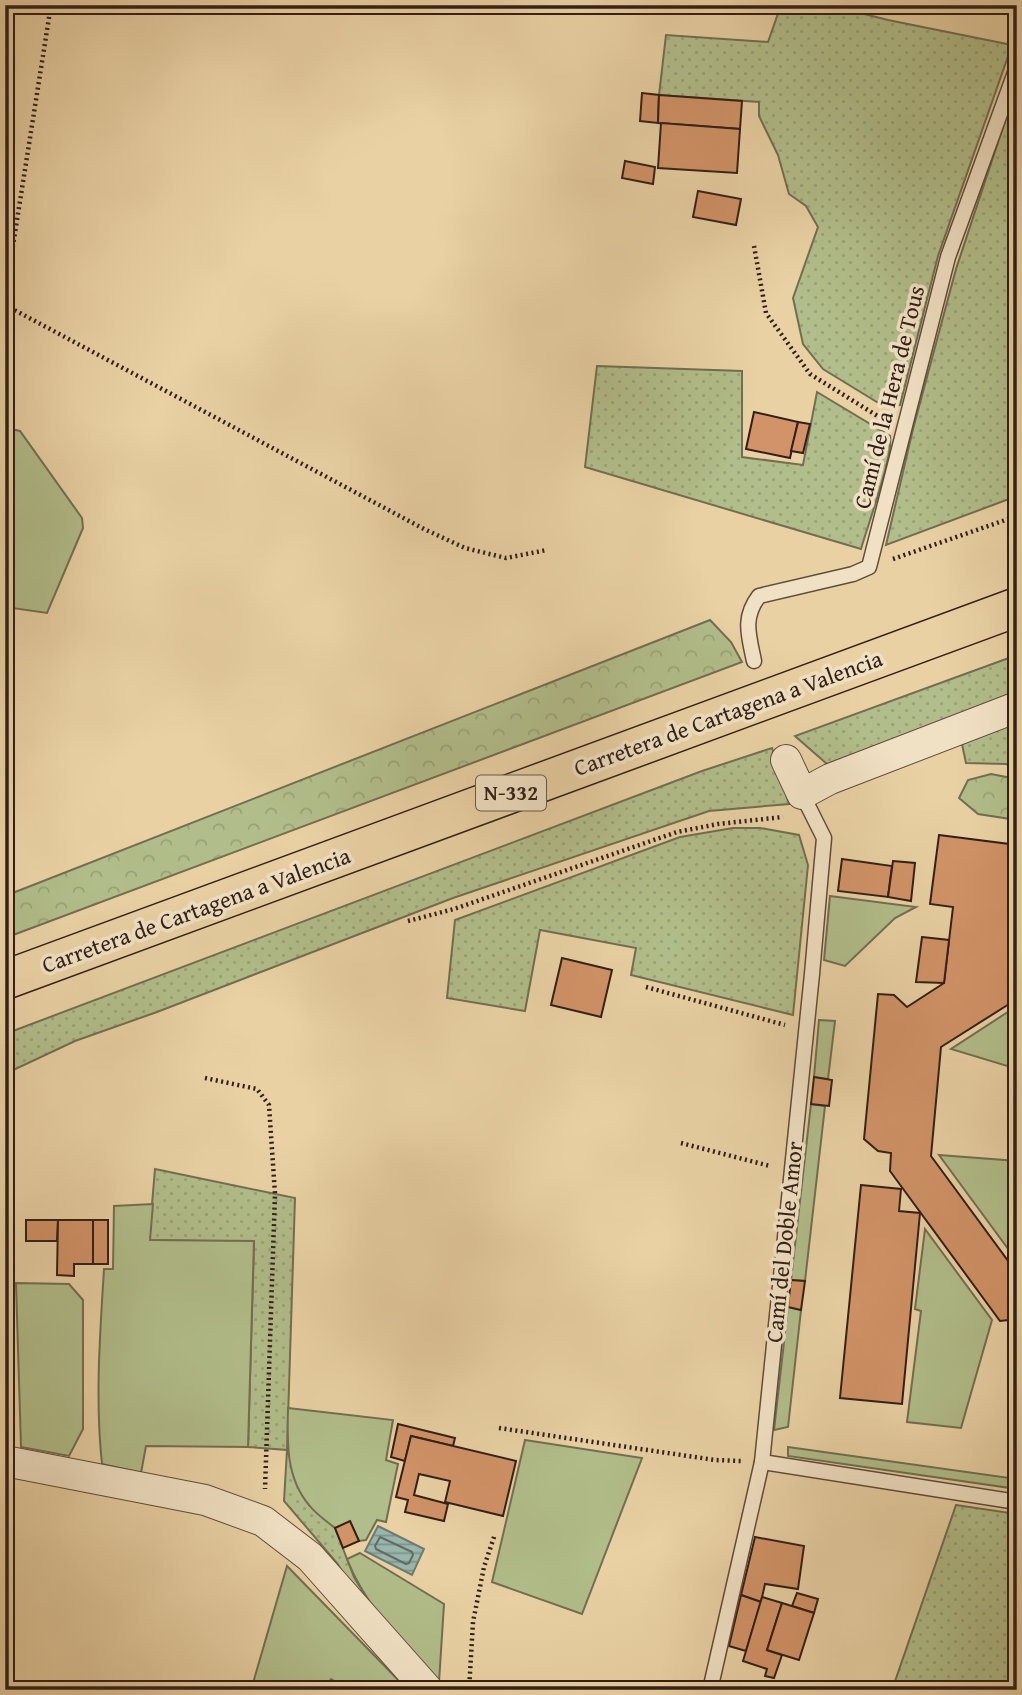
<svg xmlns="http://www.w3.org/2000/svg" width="1022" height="1695" font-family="'Gentium Book Plus',serif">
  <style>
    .grass { fill: url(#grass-dots); stroke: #726e51; stroke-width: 2 }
    .forest { fill: url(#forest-crowns); stroke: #726e51; stroke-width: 2 }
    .garden { fill: #b1bd8a; stroke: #726e51; stroke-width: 2 }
    .water { fill: url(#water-rules); stroke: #6f7a71; stroke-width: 2 }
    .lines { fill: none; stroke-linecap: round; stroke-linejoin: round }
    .shore { stroke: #656a62; stroke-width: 2 }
    .building { fill: #d19367; stroke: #321f18; stroke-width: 2 }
    .lane-casing { stroke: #604c3b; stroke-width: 17 }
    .street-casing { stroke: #604c3b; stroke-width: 32 }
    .highway-casing { stroke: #321f18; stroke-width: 41 }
    .path { stroke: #321f18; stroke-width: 4.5; stroke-dasharray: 2 3.5; stroke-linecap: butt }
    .lane { stroke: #f1e1c4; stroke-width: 14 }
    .street { stroke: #f1e1c4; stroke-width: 30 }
    .highway { stroke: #e9d1a4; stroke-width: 38 }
    .labels { text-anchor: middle; stroke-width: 7; stroke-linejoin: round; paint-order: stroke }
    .shield { fill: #f1e1c4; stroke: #6b594c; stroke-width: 2 }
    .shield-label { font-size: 21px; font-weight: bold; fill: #321f18 }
    .street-label { font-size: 23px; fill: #321f18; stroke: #f1e1c4 }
  </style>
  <defs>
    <pattern id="grass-dots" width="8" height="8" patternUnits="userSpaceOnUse" patternTransform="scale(1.75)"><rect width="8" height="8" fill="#b1bd8a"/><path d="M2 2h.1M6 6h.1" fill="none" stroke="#99a276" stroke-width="1.8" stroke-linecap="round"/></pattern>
    <pattern id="forest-crowns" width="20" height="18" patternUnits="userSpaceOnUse" patternTransform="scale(1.75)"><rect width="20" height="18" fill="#b1bd8a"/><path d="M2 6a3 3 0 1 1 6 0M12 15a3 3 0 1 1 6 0" fill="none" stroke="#99a276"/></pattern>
    <pattern id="water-rules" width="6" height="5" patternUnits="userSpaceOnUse" patternTransform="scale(1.75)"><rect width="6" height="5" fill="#98b6ac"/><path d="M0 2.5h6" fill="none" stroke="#7d938b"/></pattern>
  </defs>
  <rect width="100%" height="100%" fill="#e9d1a4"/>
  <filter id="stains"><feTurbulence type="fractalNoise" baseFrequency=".00286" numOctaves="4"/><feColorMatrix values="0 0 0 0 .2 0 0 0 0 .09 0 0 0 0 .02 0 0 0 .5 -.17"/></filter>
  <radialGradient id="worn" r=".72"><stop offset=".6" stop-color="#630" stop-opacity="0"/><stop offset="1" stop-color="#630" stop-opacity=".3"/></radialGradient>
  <g class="grass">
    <polygon points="781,5 829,5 888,20 1012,45 938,256 900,405 885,407 823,369 803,344 793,298 818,227 806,206 789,194 778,155 759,116 759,102 659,95 666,35 768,42"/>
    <polygon points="1014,105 1017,106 1017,496 886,545 913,429 956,269 1005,121"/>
    <path d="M597 366 742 371V457L803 465 817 392 890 436C894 454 867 527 861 549L585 467Z"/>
    <polygon points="1017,655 1017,693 827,764 795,736"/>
    <polygon points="1017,722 1017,769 1006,764 966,763 962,744"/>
    <polygon points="772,748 789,804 709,811 453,898 157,1012 75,1041 5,1074 5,1034 702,771"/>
    <polygon points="733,828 760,828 799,835 808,865 793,1015 631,975 636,948 540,930 525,1011 447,998 455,920 680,837"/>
    <polygon points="155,1169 295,1198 287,1450 309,1505 335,1528 354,1577 377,1615 352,1587 337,1563 284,1501 287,1450 248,1447 254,1242 149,1240"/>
    <polygon points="956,1505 1017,1514 1017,1668 1009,1690 892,1690"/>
  </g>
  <g class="forest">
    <polygon points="710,620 731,642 742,662 5,938 5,896"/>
    <polygon points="991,774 1017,779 1017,820 978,814 959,798 968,780"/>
  </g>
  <g class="garden">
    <polygon points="11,429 20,431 82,518 83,528 47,613 5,607 5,477"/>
    <polygon points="830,896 916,907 895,918 845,966 824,960"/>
    <polygon points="1017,1006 1017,1069 951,1049"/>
    <polygon points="819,1020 835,1021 828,1079 814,1077"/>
    <polygon points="811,1104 825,1106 805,1281 791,1280"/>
    <polygon points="939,1155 1017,1161 1017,1261"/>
    <path d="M153 1204 150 1240 254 1241 248 1447 146 1446 141 1473 102 1464C95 1400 100 1334 104 1269H113L114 1206Z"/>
    <polygon points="925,1229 992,1320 961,1428 907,1422 921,1311 915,1309"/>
    <polygon points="16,1283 69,1284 83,1300 83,1429 69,1456 21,1447"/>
    <polygon points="788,1307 801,1310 788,1427 774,1430"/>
    <path d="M288 1408 393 1420 386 1460 398 1464 386 1522 377 1520 366 1540 359 1541 350 1522 335 1528C326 1521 316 1514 309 1505 286 1478 287 1442 288 1408Z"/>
    <polygon points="525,1440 642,1458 582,1614 492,1582"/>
    <polygon points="788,1447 1017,1479 1017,1489 788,1456"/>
    <path d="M360 1553 444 1604 439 1682C404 1644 366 1608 347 1559Z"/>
    <polygon points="287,1566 408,1690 348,1690 331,1679 323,1690 251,1690"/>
  </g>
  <polygon class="water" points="378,1526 424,1549 412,1575 365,1551"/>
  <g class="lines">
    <polygon class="shore" points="380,1537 412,1552 413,1555 409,1563 406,1564 376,1549 375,1546"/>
  </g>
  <g class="building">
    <polygon points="642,93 659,95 658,123 640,121"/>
    <polygon points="659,95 742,101 740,129 658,123"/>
    <polygon points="661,123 740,129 737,173 658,168"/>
    <polygon points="625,161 655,167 653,184 622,178"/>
    <polygon points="698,191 741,199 736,225 693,217"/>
    <polygon points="754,412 798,422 790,458 746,449"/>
    <polygon points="798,422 810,424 803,453 791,451"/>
    <polygon points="939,835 1017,845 1017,999 941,1047 931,1156 1017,1273 1017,1319 1000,1321 890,1171 891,1153 878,1151 864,1139 878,994 894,995 907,1007 944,983 953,907 930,904"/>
    <polygon points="842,859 892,866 888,897 838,891"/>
    <polygon points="893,861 915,863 911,901 888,897"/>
    <polygon points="922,937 949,940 944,983 916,982"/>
    <polygon points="562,958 612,970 601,1017 551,1005"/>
    <polygon points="814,1077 832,1080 829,1106 811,1104"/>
    <polygon points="861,1185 901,1189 899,1211 920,1213 902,1404 840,1398"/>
    <polygon points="26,1220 58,1220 57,1241 26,1241"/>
    <polygon points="58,1220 93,1220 93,1264 74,1264 74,1276 57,1275"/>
    <rect x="93" y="1220" width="15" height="44"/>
    <polygon points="791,1280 805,1281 801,1310 788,1307"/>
    <polygon points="398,1424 455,1438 453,1446 411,1436 405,1461 391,1457"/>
    <polygon points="411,1436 516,1461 503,1516 445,1502 450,1481 419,1474 414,1495 448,1504 444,1521 405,1512 408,1500 396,1497"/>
    <polygon points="350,1521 359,1541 343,1548 335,1528"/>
    <polygon points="755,1537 804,1546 798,1589 765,1584 761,1602 741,1595"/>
    <polygon points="797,1593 818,1599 814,1613 792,1606"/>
    <polygon points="741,1595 761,1602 746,1651 729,1646"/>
    <polygon points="762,1597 782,1603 767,1650 782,1655 774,1678 765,1676 767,1669 743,1661"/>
    <polygon points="782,1603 814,1613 799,1660 767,1650"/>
  </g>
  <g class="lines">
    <g class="lane-casing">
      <g id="lane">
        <path d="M754 661C749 636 742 618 759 596L853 574 869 567 948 257 1017 67"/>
        <polyline points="762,1462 1017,1502"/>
        <polyline points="710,1690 762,1462 812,974 824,838 802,794"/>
      </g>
    </g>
    <g class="street-casing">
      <g id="street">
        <polyline points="786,760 802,794 830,779 1017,707"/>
        <polyline points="5,1461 205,1500 263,1521 310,1557 428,1690"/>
      </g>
    </g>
    <g class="highway-casing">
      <polyline id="highway" points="5,980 1017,607"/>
    </g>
    <g class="path">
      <polyline points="754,246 766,313 810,374 884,420"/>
      <polyline points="5,296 51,5"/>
      <polyline points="5,305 424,529 465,548 506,558 547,550"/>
      <polyline points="893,559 1017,516"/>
      <polyline points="408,921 454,909 677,832 718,824 783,817"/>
      <polyline points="646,987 785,1025"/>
      <polyline points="205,1078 257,1089 269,1105 275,1194 265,1489"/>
      <polyline points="681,1143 770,1166"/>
      <polyline points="499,1428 715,1460 741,1461"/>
      <polyline points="469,1690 473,1622 484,1567 495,1534"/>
    </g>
    <use href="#lane" class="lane"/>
    <use href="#street" class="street"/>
    <use href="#highway" class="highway"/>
  </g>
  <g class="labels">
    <rect class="shield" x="476" y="775.5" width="70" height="35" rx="5"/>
    <g class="shield-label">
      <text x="511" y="800">N-332</text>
    </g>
    <g class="street-label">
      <text transform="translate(889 397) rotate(-76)" y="8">Camí de la Hera de Tous</text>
      <text transform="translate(728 713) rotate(-20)" y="8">Carretera de Cartagena a Valencia</text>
      <text transform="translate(196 910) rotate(-20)" y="8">Carretera de Cartagena a Valencia</text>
      <text transform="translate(784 1242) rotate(-84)" y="8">Camí del Doble Amor</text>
    </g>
  </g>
  <rect width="1022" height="1695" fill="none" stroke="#e9d1a4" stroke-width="28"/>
  <rect x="7" y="7" width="1008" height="1681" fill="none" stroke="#321f18" stroke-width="3.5"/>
  <rect x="14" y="14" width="994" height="1667" fill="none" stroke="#321f18" stroke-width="2"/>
  <rect width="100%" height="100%" filter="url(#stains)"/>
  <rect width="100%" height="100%" fill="url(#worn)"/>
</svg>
